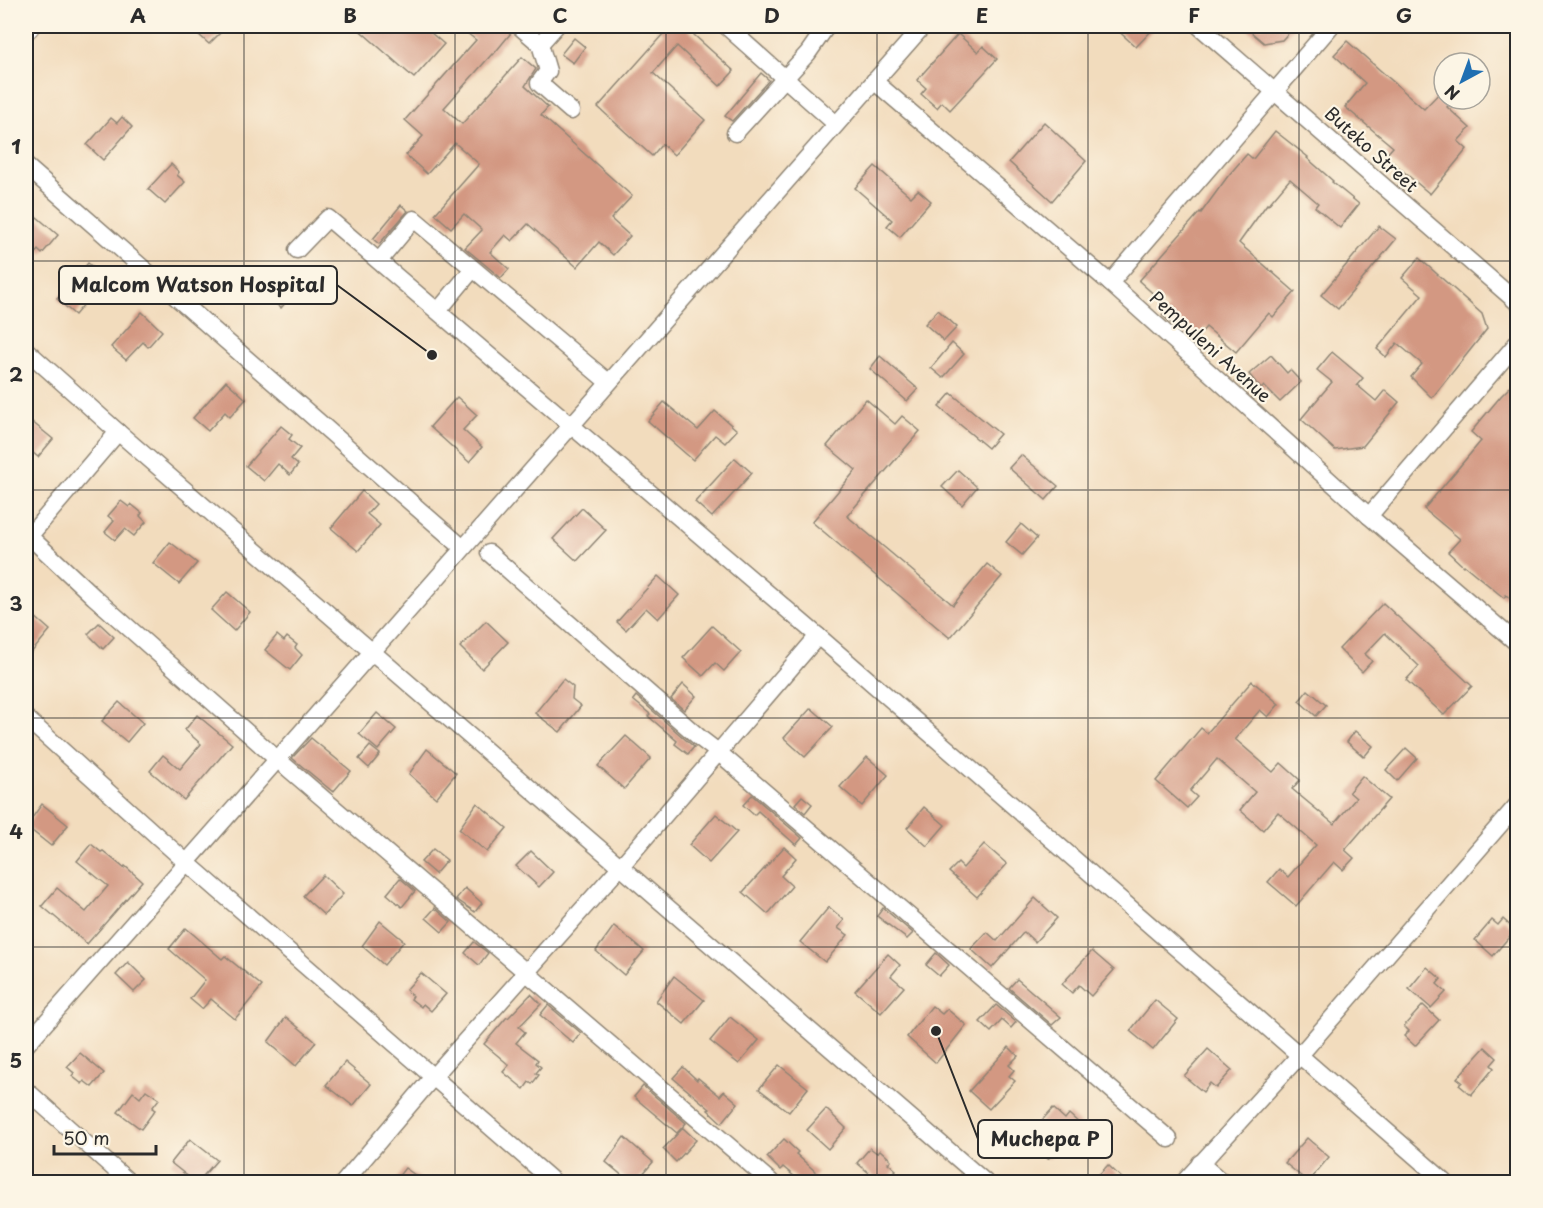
<svg xmlns="http://www.w3.org/2000/svg" width="1543" height="1208" font-family="'Playpen Sans',sans-serif">
  <style>
    .building { fill: #d39882 }
    .lines { fill: none; stroke-linecap: round; stroke-linejoin: round }
    .minor-casing { stroke: #8e8474; stroke-width: 19 }
    .major-casing { stroke: #8e8474; stroke-width: 23 }
    .minor { stroke: #fff; stroke-width: 16 }
    .major { stroke: #fff; stroke-width: 21 }
    .grid { fill: none; stroke: #2b2b2b; stroke-width: 1.5; stroke-opacity: 0.55 }
    .labels { text-anchor: middle; stroke-width: 4.5; stroke-linejoin: round; paint-order: stroke }
    .street-label { font-size: 18px; fill: #2b2b2b; stroke: #fcf5e5 }
    .leader { fill: none; stroke: #2b2b2b; stroke-width: 2 }
    .callout-dot { fill: #2b2b2b; stroke: #fcf5e5; stroke-width: 2 }
    .callout { fill: #fcf5e5; stroke: #2b2b2b; stroke-width: 2 }
    .callout-label { font-size: 20px; text-anchor: middle; font-weight: bold; fill: #2b2b2b }
    .neatline { fill: none; stroke: #2b2b2b; stroke-width: 2 }
    .grid-label { font-size: 20px; text-anchor: middle; font-weight: bold; fill: #2b2b2b }
  </style>
  <rect width="100%" height="100%" fill="#fcf5e5"/>
  <filter id="ink" filterUnits="userSpaceOnUse"><feTurbulence type="fractalNoise" baseFrequency=".0167" numOctaves="2"/><feDisplacementMap in="SourceGraphic" scale="12" xChannelSelector="R" yChannelSelector="G"/><feConvolveMatrix kernelMatrix="1 2 1 2 8 2 1 2 1" color-interpolation-filters="sRGB"/></filter>
  <filter id="wash" filterUnits="userSpaceOnUse"><feTurbulence type="fractalNoise" baseFrequency=".008" numOctaves="4" result="noise"/><feDisplacementMap in="SourceGraphic" scale="24" xChannelSelector="R" yChannelSelector="G"/><feGaussianBlur stdDeviation="1.35" result="paint"/><feColorMatrix in="noise" values="0 0 0 0 0 0 0 0 0 0 0 0 0 0 0 0 0 1.4 0 .05"/><feComposite in="paint" operator="in"/></filter>
  <g filter="url(#wash)">
    <rect width="100%" height="100%" fill="#f2dcbd"/>
    <g id="blocks">
      <g class="building">
        <polygon points="204,26 214,26 221,32 209,44 197,33"/>
        <polygon points="355,26 423,26 444,44 414,78"/>
        <polygon points="458,26 505,26 511,33 493,55 492,54 444,108 462,124 522,57 536,69 525,86 548,107 541,115 632,196 611,219 630,236 613,255 599,242 577,267 528,224 512,241 505,235 490,252 509,269 501,278 465,248 482,230 464,214 451,228 435,214 479,164 455,143 427,174 406,155 423,136 405,120 476,40"/>
        <polygon points="654,26 684,26 734,71 720,86 677,46 653,73 705,120 674,155 662,144 652,156 598,107 664,33"/>
        <polygon points="1113,26 1156,26 1136,47"/>
        <polygon points="1244,26 1295,26 1282,40 1264,43"/>
        <polygon points="958,34 978,52 983,46 997,59 950,110 942,102 937,108 921,94 926,88 917,80"/>
        <polygon points="574,38 585,47 573,63 561,54"/>
        <polygon points="1347,41 1424,109 1444,88 1444,99 1454,99 1447,107 1470,128 1458,141 1467,149 1430,194 1385,156 1393,147 1345,107 1365,83 1334,55"/>
        <polygon points="761,73 769,80 732,121 725,116"/>
        <polygon points="122,117 132,127 103,160 87,145 111,118 117,123"/>
        <polygon points="1044,122 1086,161 1052,201 1009,162"/>
        <polygon points="1275,131 1308,157 1307,158 1333,181 1332,182 1359,204 1340,228 1315,207 1318,203 1290,179 1268,205 1267,204 1239,243 1295,292 1273,317 1269,313 1236,352 1206,327 1194,341 1175,324 1174,326 1162,315 1169,308 1139,281 1200,212 1201,213 1228,176 1247,154 1253,159"/>
        <polygon points="171,164 179,172 177,175 185,182 165,204 148,189"/>
        <polygon points="875,166 911,197 918,190 931,201 900,237 887,226 892,220 855,188"/>
        <polygon points="401,205 408,211 379,244 373,239"/>
        <polygon points="37,217 58,235 42,254 38,250 26,264 26,229"/>
        <polygon points="1379,226 1396,239 1338,309 1321,295"/>
        <polygon points="1419,258 1482,314 1487,329 1432,398 1411,377 1422,364 1397,343 1386,357 1377,349 1422,295 1402,278"/>
        <polygon points="88,263 112,284 96,302 90,297 75,315 57,299"/>
        <polygon points="278,275 296,291 281,308 262,293"/>
        <polygon points="938,310 957,327 944,341 925,324"/>
        <polygon points="142,312 162,331 148,347 143,342 126,360 111,347"/>
        <polygon points="952,343 964,354 943,378 931,368"/>
        <polygon points="1332,352 1363,378 1357,385 1376,401 1385,390 1399,402 1363,446 1335,450 1301,419 1332,382 1317,370"/>
        <polygon points="1271,355 1287,373 1290,370 1301,382 1280,402 1264,386 1261,389 1249,374"/>
        <polygon points="880,356 918,389 907,401 870,369"/>
        <polygon points="1518,379 1518,606 1506,595 1504,598 1464,565 1463,566 1448,552 1460,539 1424,509 1481,441 1471,432 1501,396"/>
        <polygon points="226,381 246,399 230,417 225,412 208,431 193,418"/>
        <polygon points="951,393 1000,434 988,448 939,407"/>
        <polygon points="457,397 477,415 463,430 482,447 469,462 430,427"/>
        <polygon points="866,399 895,424 902,416 920,431 847,516 953,605 987,564 1002,576 950,638 812,522 856,470 827,446"/>
        <polygon points="664,402 698,430 715,411 737,430 725,443 715,435 693,460 648,421"/>
        <polygon points="26,417 53,439 38,457 26,447"/>
        <polygon points="281,426 292,435 289,439 300,448 291,459 298,465 290,475 278,464 264,481 246,466"/>
        <polygon points="1021,455 1058,486 1046,500 1009,468"/>
        <polygon points="735,458 752,473 712,517 695,502"/>
        <polygon points="958,470 977,487 962,505 942,487"/>
        <polygon points="362,491 376,504 367,514 380,525 358,551 331,528"/>
        <polygon points="121,501 129,507 131,504 142,513 140,516 146,522 134,536 125,529 115,540 105,532 114,521 108,516"/>
        <polygon points="582,508 606,530 577,561 553,539"/>
        <polygon points="1021,524 1037,538 1022,555 1006,542"/>
        <polygon points="170,542 197,563 179,584 153,563"/>
        <polygon points="658,576 679,595 658,619 646,608 626,630 617,622"/>
        <polygon points="227,592 250,612 234,631 211,610"/>
        <polygon points="1383,603 1472,686 1444,715 1406,680 1419,666 1385,633 1365,654 1372,661 1362,672 1339,649"/>
        <polygon points="26,609 50,630 26,659"/>
        <polygon points="486,621 508,642 482,669 460,647"/>
        <polygon points="99,623 114,637 103,649 88,634"/>
        <polygon points="712,626 741,652 724,671 715,663 703,676 683,658"/>
        <polygon points="277,635 284,641 287,637 297,645 295,648 302,655 290,670 265,650"/>
        <polygon points="563,679 573,687 572,699 581,706 560,732 535,713"/>
        <polygon points="1252,681 1279,704 1268,717 1260,710 1235,739 1273,772 1281,763 1300,780 1292,789 1334,824 1356,798 1349,792 1362,776 1389,799 1345,850 1354,858 1343,870 1334,862 1296,906 1268,882 1279,869 1288,877 1316,845 1278,812 1263,830 1240,810 1255,792 1217,759 1190,791 1197,797 1187,808 1156,781 1201,728 1207,733"/>
        <polygon points="683,684 696,696 684,710 671,699"/>
        <polygon points="1308,690 1326,705 1316,716 1299,701"/>
        <polygon points="636,696 694,747 688,754 675,744 677,741 648,716 650,714 633,700"/>
        <polygon points="119,702 143,723 127,742 102,721"/>
        <polygon points="811,708 833,727 805,757 784,738"/>
        <polygon points="377,713 396,729 378,750 359,734"/>
        <polygon points="197,715 232,744 184,800 150,771 163,755 180,769 201,744 185,730"/>
        <polygon points="1355,731 1373,746 1364,757 1347,742"/>
        <polygon points="626,736 651,758 624,789 598,766"/>
        <polygon points="311,738 351,771 333,792 292,758"/>
        <polygon points="370,746 380,754 369,768 359,759"/>
        <polygon points="1406,748 1417,758 1397,781 1386,770"/>
        <polygon points="427,749 456,773 436,798 409,774"/>
        <polygon points="867,757 888,775 862,806 840,787"/>
        <polygon points="752,795 802,838 796,845 758,811 754,815 743,805"/>
        <polygon points="802,796 812,804 805,813 795,804"/>
        <polygon points="477,803 507,828 487,852 459,829"/>
        <polygon points="42,804 68,825 51,846 26,826"/>
        <polygon points="924,807 945,825 927,846 907,828"/>
        <polygon points="716,814 737,832 709,863 689,845"/>
        <polygon points="91,844 101,852 103,851 124,868 125,866 142,881 87,944 42,906 57,888 86,912 108,886 77,861"/>
        <polygon points="984,844 1007,864 977,897 949,872 958,863 963,868"/>
        <polygon points="784,847 796,858 781,876 792,886 768,914 743,892"/>
        <polygon points="433,849 447,860 435,874 421,862"/>
        <polygon points="531,851 553,872 539,887 516,866"/>
        <polygon points="323,875 343,894 324,915 303,896"/>
        <polygon points="400,878 415,891 402,907 387,894"/>
        <polygon points="465,888 482,903 475,912 456,899"/>
        <polygon points="1035,898 1057,918 1035,942 1024,932 992,968 971,949 987,932 997,941"/>
        <polygon points="829,907 844,920 838,928 848,935 825,962 800,942"/>
        <polygon points="435,908 451,922 442,932 426,918"/>
        <polygon points="883,908 913,933 907,939 877,916"/>
        <polygon points="1503,919 1515,930 1493,956 1475,940 1492,920 1498,925"/>
        <polygon points="380,921 404,941 384,965 362,946"/>
        <polygon points="614,926 644,951 624,975 596,951"/>
        <polygon points="186,928 222,959 225,956 262,986 235,1019 211,999 202,1009 190,999 205,980 169,949"/>
        <polygon points="474,942 488,953 479,965 465,953"/>
        <polygon points="1092,951 1114,970 1091,996 1079,985 1072,993 1062,984"/>
        <polygon points="936,953 949,965 939,976 926,965"/>
        <polygon points="888,954 900,965 891,976 904,987 881,1013 855,991"/>
        <polygon points="128,962 146,980 134,992 116,975"/>
        <polygon points="1427,967 1441,979 1437,984 1446,992 1431,1008 1409,989"/>
        <polygon points="421,973 446,994 431,1011 423,1004 421,1007 411,999 413,996 406,990"/>
        <polygon points="674,976 704,1000 684,1024 656,1001"/>
        <polygon points="1017,979 1061,1017 1052,1025 1009,988"/>
        <polygon points="531,994 541,1004 519,1027 525,1032 516,1043 538,1060 536,1063 541,1067 536,1073 539,1075 532,1084 529,1082 524,1089 503,1072 509,1065 484,1044 507,1017 508,1018"/>
        <polygon points="1155,1000 1178,1019 1153,1050 1130,1031"/>
        <polygon points="548,1005 581,1033 573,1043 540,1015"/>
        <polygon points="996,1005 1016,1022 1011,1028 1002,1020 991,1032 980,1022"/>
        <polygon points="1423,1005 1439,1020 1415,1046 1404,1036 1409,1031 1404,1026"/>
        <polygon points="932,1006 942,1014 947,1009 966,1025 936,1063 907,1037"/>
        <polygon points="286,1017 316,1042 296,1066 268,1042"/>
        <polygon points="730,1017 759,1040 739,1064 710,1041"/>
        <polygon points="1009,1047 1018,1056 1009,1065 1014,1070 1009,1076 1015,1081 989,1109 969,1091"/>
        <polygon points="1485,1047 1497,1058 1491,1065 1494,1068 1471,1095 1459,1085 1462,1082 1457,1078"/>
        <polygon points="1208,1049 1232,1070 1216,1088 1210,1083 1203,1092 1184,1076"/>
        <polygon points="80,1053 104,1073 92,1087 84,1081 82,1084 72,1076 74,1073 67,1067"/>
        <polygon points="345,1062 371,1084 353,1106 326,1085"/>
        <polygon points="779,1065 808,1088 789,1112 759,1089"/>
        <polygon points="683,1067 697,1080 698,1078 720,1096 724,1091 738,1103 722,1123 708,1110 710,1109 673,1078"/>
        <polygon points="643,1086 686,1123 677,1133 634,1097"/>
        <polygon points="146,1090 159,1099 152,1108 155,1110 141,1129 118,1112 133,1092 140,1098"/>
        <polygon points="1053,1108 1065,1119 1069,1114 1080,1124 1048,1159 1025,1139"/>
        <polygon points="826,1109 846,1128 828,1149 807,1130"/>
        <polygon points="683,1128 696,1140 676,1162 663,1149"/>
        <polygon points="624,1137 653,1162 636,1182 630,1182 606,1162"/>
        <polygon points="1307,1138 1329,1157 1308,1182 1285,1163"/>
        <polygon points="190,1139 217,1160 198,1182 195,1182 171,1163"/>
        <polygon points="784,1139 798,1152 796,1154 817,1173 809,1182 801,1182 783,1167 780,1170 767,1157"/>
        <polygon points="870,1148 877,1153 880,1150 891,1160 888,1163 896,1170 885,1182 880,1182 857,1163"/>
        <polygon points="1108,1165 1126,1182 1092,1182"/>
        <polygon points="405,1168 425,1182 394,1182"/>
      </g>
    </g>
  </g>
  <g filter="url(#ink)">
    <use href="#blocks" fill-opacity="0" stroke="#8e8474" stroke-width="1.5"/>
    <g class="lines">
      <g class="minor-casing">
        <g id="minor">
          <polyline points="519,26 540,44 556,26"/>
          <polyline points="726,26 836,124"/>
          <polyline points="1199,26 1518,303"/>
          <polyline points="540,44 548,71 539,83 571,111"/>
          <polyline points="874,81 1110,283 1369,516 1518,644"/>
          <polyline points="735,133 808,53 824,30 823,26"/>
          <polyline points="26,166 463,548"/>
          <polyline points="297,250 328,218 818,636 1445,1182"/>
          <polyline points="379,261 414,219 608,382"/>
          <polyline points="1110,283 1331,26"/>
          <polyline points="438,311 473,269"/>
          <polyline points="26,350 118,432 985,1182"/>
          <polyline points="1369,516 1518,342"/>
          <polyline points="29,536 94,597 277,759 771,1182"/>
          <polyline points="26,540 118,432"/>
          <polyline points="489,553 701,739 718,752 1169,1139"/>
          <polyline points="26,718 186,862 554,1182"/>
          <polyline points="26,1045 923,26"/>
          <polyline points="26,1090 129,1182"/>
          <polyline points="1200,1163 1222,1182"/>
          <polyline points="344,1182 433,1077 621,866 818,636"/>
          <polyline points="1184,1182 1300,1055 1518,804"/>
        </g>
      </g>
      <g class="major-casing">
        <polyline id="major" points="26,29 29,26"/>
      </g>
      <use href="#minor" class="minor"/>
      <use href="#major" class="major"/>
    </g>
  </g>
  <path class="grid" d="M244 26V1182M455 26V1182M666 26V1182M877 26V1182M1088 26V1182M1299 26V1182M26 261H1518M26 490H1518M26 718H1518M26 947H1518"/>
  <g class="labels">
    <g class="street-label">
      <text transform="translate(1371 150) rotate(42)" y="6">Buteko Street</text>
      <text transform="translate(1210 347) rotate(42)" y="6">Pempuleni Avenue</text>
    </g>
  </g>
  <path class="leader" d="M432 355L337 285M936 1031L978 1139"/>
  <g class="callout-dot">
    <circle cx="432" cy="355" r="6"/>
    <circle cx="936" cy="1031" r="6"/>
  </g>
  <g class="callout">
    <rect x="59" y="266" width="278" height="38" rx="6"/>
    <rect x="978" y="1120" width="134" height="38" rx="6"/>
  </g>
  <g class="callout-label">
    <text x="198" y="292">Malcom Watson Hospital</text>
    <text x="1045" y="1146">Muchepa P</text>
  </g>
  <rect width="1543" height="1208" fill="none" stroke="#fcf5e5" stroke-width="66"/>
  <g transform="translate(1462 81) rotate(221)"><circle r="28" fill="#fcf5e5" stroke="#a8a49b" stroke-width="1.5"/>
  <path d="M0-4.5L10 22L0 15L-10 22Z" fill="#1f6fb2"/>
  <text y="-9" font-size="16" font-weight="bold" text-anchor="middle" fill="#2b2b2b">N</text>
  </g>
  <path d="M54 1145v9h102v-9" fill="none" stroke="#2b2b2b" stroke-width="3"/>
  <text x="63" y="1145" font-size="18" fill="#2b2b2b" stroke="#fcf5e5" stroke-width="4.5" paint-order="stroke">50 m</text>
  <rect x="33" y="33" width="1477" height="1142" class="neatline"/>
  <g class="grid-label">
    <text x="138" y="23">A</text>
    <text x="350" y="23">B</text>
    <text x="560" y="23">C</text>
    <text x="772" y="23">D</text>
    <text x="982" y="23">E</text>
    <text x="1194" y="23">F</text>
    <text x="1404" y="23">G</text>
    <text x="16" y="154">1</text>
    <text x="16" y="382">2</text>
    <text x="16" y="611">3</text>
    <text x="16" y="839">4</text>
    <text x="16" y="1068">5</text>
  </g>
</svg>
